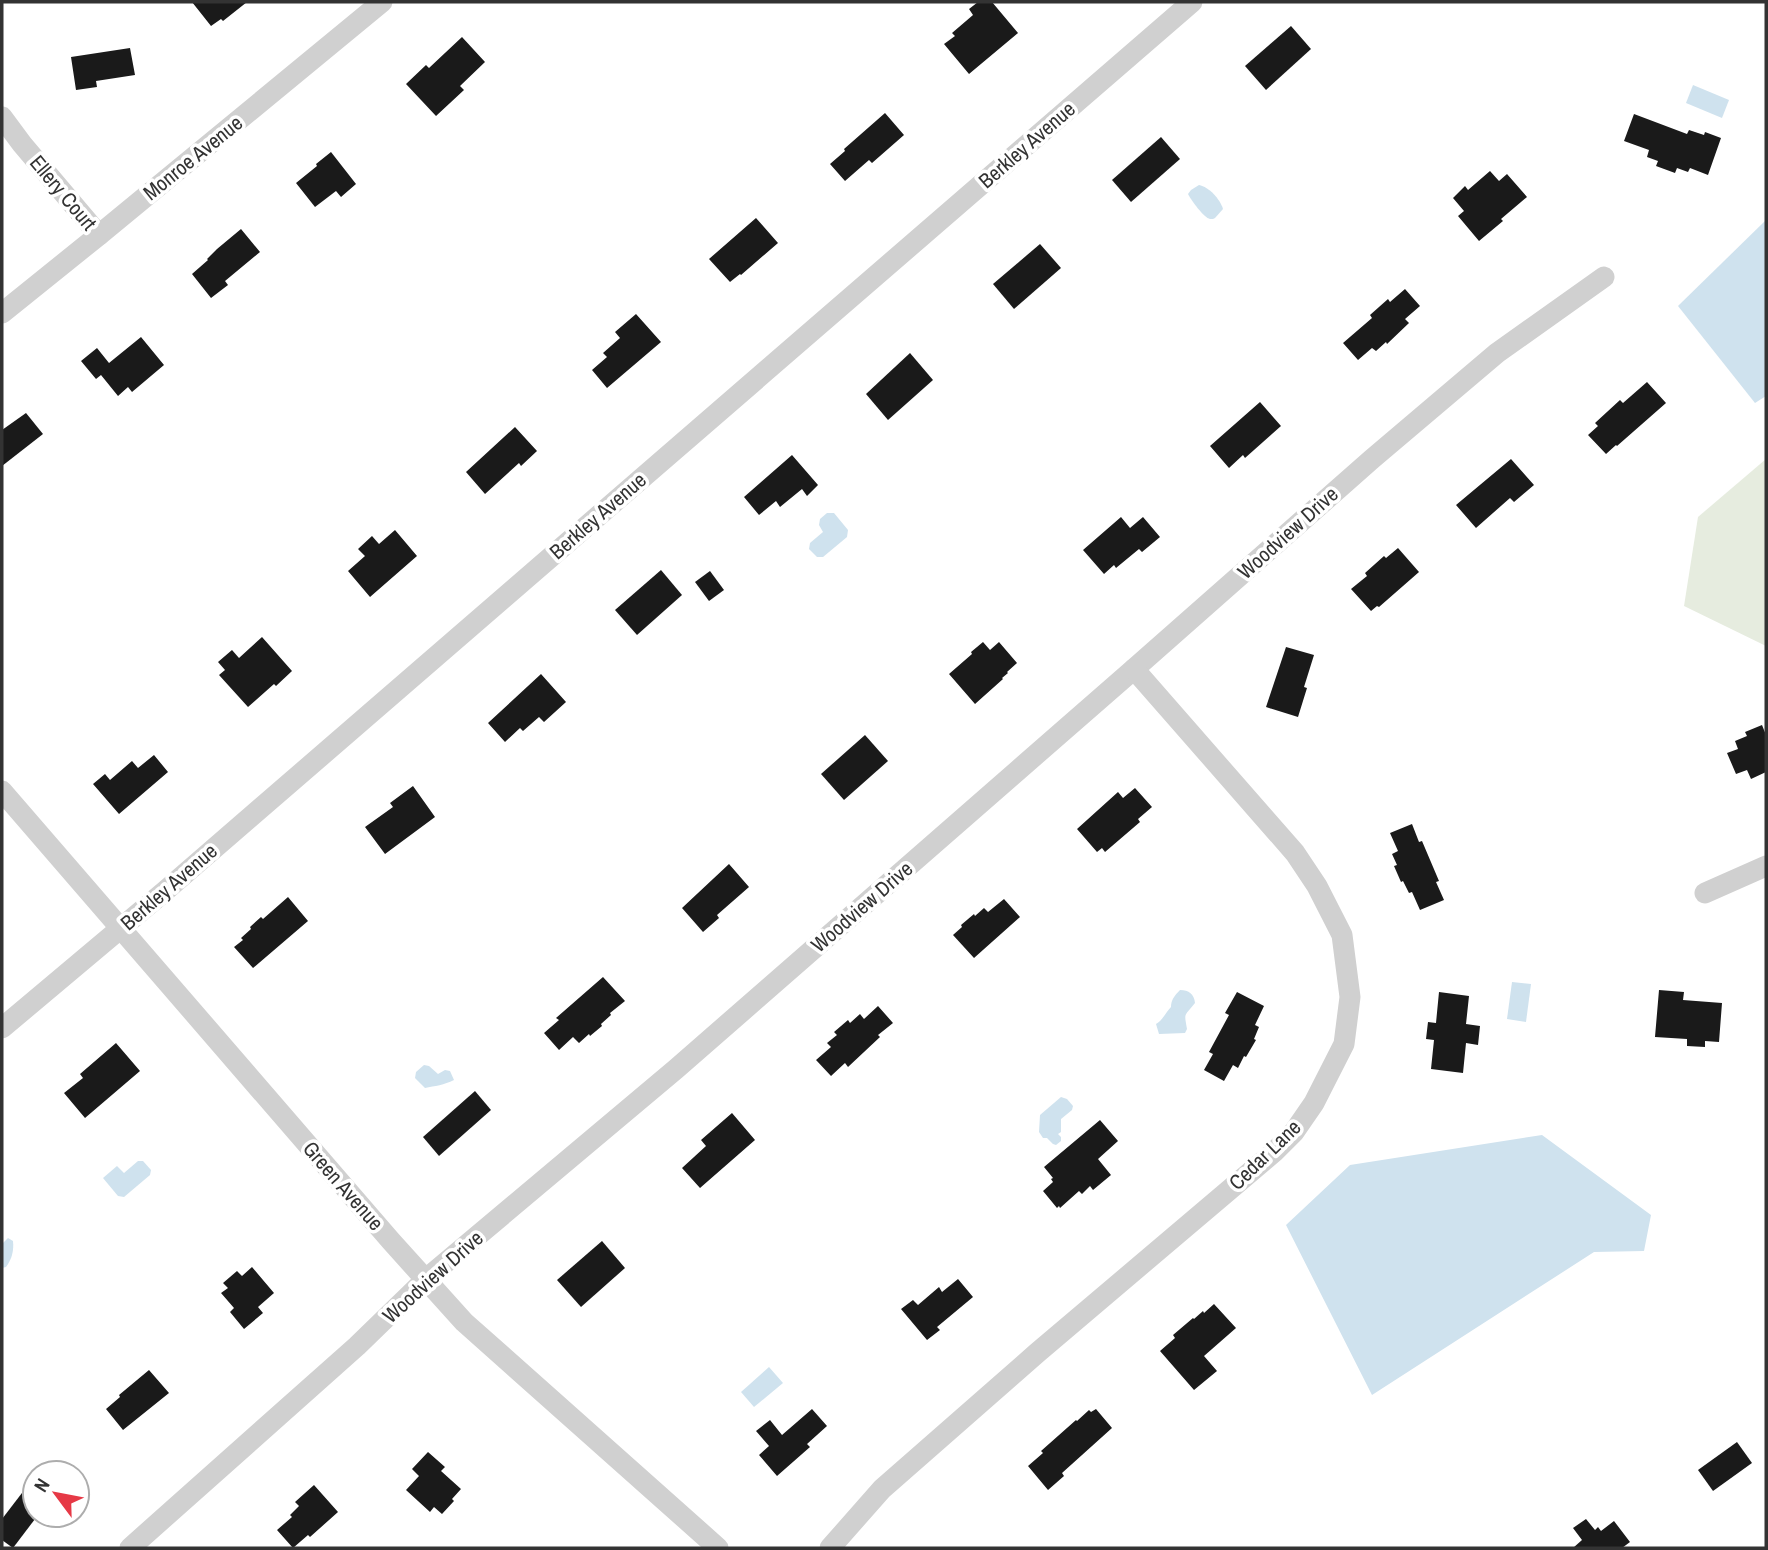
<svg xmlns="http://www.w3.org/2000/svg" width="1768" height="1550" font-family="'Archivo Narrow',sans-serif">
  <style>
    .green { fill: #e6ecdf }
    .water { fill: #cfe2ee }
    .building { fill: #1a1a1a }
    .lines { fill: none; stroke-linecap: round; stroke-linejoin: round }
    .minor { stroke: #d0d0d0; stroke-width: 21 }
    .labels { text-anchor: middle; stroke-width: 7; stroke-linejoin: round; paint-order: stroke }
    .street-label { font-size: 21px; fill: #333; stroke: #fff }
  </style>
  <rect width="100%" height="100%" fill="#fff"/>
  <polygon class="green" points="1766,459 1766,646 1684,606 1698,517"/>
  <g class="water">
    <polygon points="1693,85 1729,100 1722,118 1686,103"/>
    <path d="M1199 185C1209 187 1220 199 1223 209L1215 218C1214 219 1212 219 1210 219 1204 218 1191 200 1188 194L1191 190Z"/>
    <polygon points="1766,220 1766,396 1755,403 1678,306"/>
    <polygon points="827,513 834,513 848,530 847,537 823,557 817,557 809,549 810,543 823,532 819,525 820,519"/>
    <polygon points="1512,982 1531,984 1526,1022 1507,1019"/>
    <path d="M1180 990C1189 990 1194 994 1195 1003 1184 1017 1184 1012 1187 1029L1185 1033 1159 1034 1156 1024C1162 1021 1166 1012 1171 1007 1171 1000 1175 995 1180 990Z"/>
    <path d="M424 1065 429 1066 438 1074 445 1070 450 1071 454 1080C444 1085 435 1086 425 1088L415 1078 416 1072Z"/>
    <polygon points="1061,1097 1067,1099 1073,1106 1072,1110 1061,1119 1061,1132 1058,1134 1061,1137 1061,1141 1056,1145 1053,1144 1047,1138 1043,1138 1039,1132 1040,1115"/>
    <polygon points="1542,1135 1651,1215 1644,1251 1594,1252 1372,1395 1286,1225 1350,1165"/>
    <polygon points="138,1161 143,1161 151,1170 150,1175 124,1197 118,1196 103,1178 117,1166 124,1173"/>
    <path d="M8 1238 13 1241C14 1250 12 1259 6 1267L2 1268V1244Z"/>
    <polygon points="769,1367 783,1383 754,1407 741,1392"/>
  </g>
  <g class="building">
    <polygon points="192,2 247,2 223,21 221,19 211,26"/>
    <polygon points="978,2 992,2 1018,33 969,74 944,44 955,36 952,33 973,15 969,9"/>
    <polygon points="1291,26 1311,49 1266,90 1245,66"/>
    <polygon points="462,37 485,62 460,86 464,90 436,116 406,84 426,65 429,68"/>
    <polygon points="130,48 135,75 96,81 97,87 76,90 71,57"/>
    <polygon points="885,113 904,135 872,163 869,160 845,181 830,164 845,151 844,149"/>
    <polygon points="1634,114 1687,134 1689,130 1704,135 1705,132 1721,138 1708,175 1690,168 1688,172 1677,168 1675,173 1656,166 1658,161 1647,157 1649,150 1624,141"/>
    <polygon points="1161,137 1180,159 1131,202 1112,180"/>
    <polygon points="331,152 356,184 341,197 336,191 315,207 296,183 317,166 316,164"/>
    <polygon points="1490,171 1499,181 1507,174 1527,197 1501,219 1503,221 1479,241 1458,216 1464,211 1453,198 1465,186 1468,190"/>
    <polygon points="756,218 778,243 741,275 740,274 730,282 709,259"/>
    <polygon points="241,229 260,252 225,281 228,285 211,298 192,274 208,260 207,259 217,249"/>
    <polygon points="1040,244 1061,268 1014,309 993,284"/>
    <polygon points="1405,289 1420,306 1405,319 1409,323 1387,344 1386,342 1376,351 1372,348 1358,360 1343,343 1372,318 1370,315 1388,299 1390,302"/>
    <polygon points="636,314 661,342 607,388 592,370 607,357 603,353 620,338 615,332"/>
    <polygon points="141,337 164,365 132,392 128,387 118,396 101,375 96,379 81,361 97,348 109,363"/>
    <polygon points="910,353 933,380 888,420 866,394"/>
    <polygon points="1647,382 1666,403 1617,446 1616,445 1606,454 1588,435 1598,426 1595,423 1620,400 1623,403"/>
    <polygon points="1260,402 1281,426 1245,458 1243,455 1229,468 1210,446"/>
    <polygon points="26,413 43,434 2,466 2,430"/>
    <polygon points="515,427 537,451 521,466 519,463 485,494 466,472"/>
    <polygon points="792,455 818,485 807,496 802,489 780,507 776,501 759,515 744,497"/>
    <polygon points="1511,459 1534,485 1514,502 1510,498 1476,528 1456,505"/>
    <polygon points="1121,517 1130,528 1143,517 1160,537 1142,552 1139,549 1116,568 1114,565 1104,574 1083,550"/>
    <polygon points="395,530 417,556 370,597 348,571 365,556 358,549 372,536 379,544"/>
    <polygon points="1398,548 1419,572 1379,607 1377,606 1371,611 1351,589 1367,576 1365,573 1384,556 1386,558"/>
    <polygon points="661,570 682,595 637,635 615,610"/>
    <polygon points="710,571 724,590 709,601 695,582"/>
    <polygon points="262,637 292,671 276,686 274,684 248,707 219,675 225,670 218,662 232,650 239,658"/>
    <polygon points="983,642 990,650 999,642 1017,663 1007,672 1008,673 1002,678 1003,679 975,704 949,674 972,654 971,652"/>
    <polygon points="1286,647 1314,655 1304,687 1307,688 1298,717 1266,707"/>
    <polygon points="541,674 566,702 544,722 539,717 523,731 520,728 505,742 488,723"/>
    <polygon points="1762,725 1766,735 1766,772 1751,779 1747,770 1736,774 1727,753 1738,749 1735,741 1747,736 1745,732"/>
    <polygon points="865,735 888,761 844,800 821,774"/>
    <polygon points="154,755 168,772 119,814 93,784 105,774 110,780 132,761 138,768"/>
    <polygon points="413,786 435,817 385,854 365,827 393,807 390,803"/>
    <polygon points="1135,788 1152,807 1138,819 1140,822 1105,852 1102,848 1097,852 1077,829 1118,792 1123,798"/>
    <polygon points="1412,824 1419,842 1422,841 1439,881 1436,882 1444,900 1420,910 1412,892 1409,893 1403,881 1401,882 1394,866 1397,865 1392,854 1398,851 1390,833"/>
    <polygon points="729,864 749,887 717,915 719,918 703,932 682,908"/>
    <polygon points="288,897 308,921 253,968 234,947 243,940 241,938 251,929 250,927 261,917 263,919"/>
    <polygon points="1004,899 1020,917 974,958 953,935 962,927 961,925 974,914 975,916 984,908 988,912"/>
    <polygon points="603,977 625,1001 610,1013 611,1015 601,1024 602,1026 590,1036 589,1034 579,1043 573,1037 559,1050 544,1033 559,1020 556,1018"/>
    <polygon points="1659,990 1684,992 1683,1000 1722,1003 1719,1042 1705,1041 1705,1047 1687,1046 1687,1039 1655,1037"/>
    <polygon points="1237,992 1264,1006 1255,1025 1259,1027 1254,1039 1256,1040 1246,1057 1244,1056 1238,1068 1233,1065 1224,1081 1204,1070 1213,1054 1209,1052 1229,1015 1225,1013"/>
    <polygon points="1439,992 1469,996 1466,1024 1480,1026 1478,1045 1466,1043 1463,1073 1431,1069 1434,1040 1426,1039 1428,1022 1436,1023"/>
    <polygon points="878,1006 893,1023 878,1035 880,1037 848,1067 845,1063 831,1076 816,1060 831,1047 827,1043 837,1035 834,1032 848,1020 850,1023 860,1014 864,1019"/>
    <polygon points="116,1043 140,1071 85,1118 64,1093 83,1078 80,1074"/>
    <polygon points="475,1091 491,1110 439,1156 423,1137"/>
    <polygon points="732,1113 755,1140 700,1188 682,1168 706,1146 701,1140"/>
    <polygon points="1100,1120 1118,1141 1098,1159 1111,1175 1093,1190 1090,1186 1082,1194 1079,1191 1060,1208 1059,1206 1057,1208 1043,1191 1053,1182 1051,1179 1053,1178 1044,1167"/>
    <polygon points="602,1241 625,1268 581,1307 557,1280"/>
    <polygon points="252,1267 274,1293 258,1307 263,1313 244,1329 230,1312 234,1308 221,1293 228,1288 223,1283 237,1271 242,1276"/>
    <polygon points="958,1279 973,1297 937,1327 940,1330 927,1340 901,1309 913,1300 918,1305 939,1287 942,1292"/>
    <polygon points="1214,1304 1236,1328 1204,1356 1217,1371 1194,1390 1160,1351 1175,1338 1173,1335 1193,1318 1194,1319 1203,1311 1204,1313"/>
    <polygon points="149,1370 169,1393 123,1430 106,1409 120,1397 119,1395"/>
    <polygon points="812,1409 827,1426 807,1444 810,1447 777,1476 759,1455 769,1446 756,1431 770,1420 782,1435"/>
    <polygon points="1096,1409 1112,1428 1062,1473 1064,1476 1048,1490 1028,1466 1043,1453 1041,1451 1076,1420 1077,1421 1089,1410 1091,1412"/>
    <polygon points="1737,1442 1752,1463 1713,1491 1698,1470"/>
    <polygon points="428,1452 445,1467 441,1471 461,1489 452,1499 454,1501 442,1514 434,1507 430,1512 406,1490 419,1476 412,1469"/>
    <polygon points="35,1476 35,1519 13,1548 2,1540 2,1519"/>
    <polygon points="314,1485 338,1512 310,1537 308,1535 293,1548 277,1530 292,1517 290,1515 299,1506 295,1502"/>
    <polygon points="1586,1519 1595,1530 1598,1527 1601,1531 1614,1521 1630,1542 1622,1548 1573,1548 1582,1540 1573,1528"/>
  </g>
  <g class="lines">
    <g class="minor">
      <polyline points="2,117 22,144 99,235"/>
      <polyline points="2,313 99,235 382,2"/>
      <polyline points="2,791 391,1241 464,1322 718,1548"/>
      <polyline points="1705,893 1766,866"/>
      <polyline points="2,1028 165,891 1192,2"/>
      <polyline points="130,1548 357,1346 426,1279 676,1069 1134,669 1372,459 1497,353 1604,277"/>
      <polyline points="830,1548 882,1489 1037,1353 1274,1152 1294,1132 1314,1103 1344,1044 1350,997 1342,935 1317,886 1295,853 1134,669"/>
    </g>
  </g>
  <g class="labels">
    <g class="street-label">
      <text transform="translate(1027 145) rotate(-41)" y="7">Berkley Avenue</text>
      <text transform="translate(193 158) rotate(-39)" y="7">Monroe Avenue</text>
      <text transform="translate(63 193) rotate(50)" y="7">Ellery Court</text>
      <text transform="translate(598 516) rotate(-41)" y="7">Berkley Avenue</text>
      <text transform="translate(1288 533) rotate(-42)" y="7">Woodview Drive</text>
      <text transform="translate(169 887) rotate(-41)" y="7">Berkley Avenue</text>
      <text transform="translate(862 907) rotate(-41)" y="7">Woodview Drive</text>
      <text transform="translate(1265 1155) rotate(-44)" y="7">Cedar Lane</text>
      <text transform="translate(343 1186) rotate(49)" y="7">Green Avenue</text>
      <text transform="translate(433 1277) rotate(-42)" y="7">Woodview Drive</text>
    </g>
  </g>
  <rect width="1768" height="1550" fill="none" stroke="#333333" stroke-width="7"/>
  <g transform="translate(56 1494) rotate(302)"><circle r="33" fill="#ffffff" stroke="#adadad" stroke-width="2"/>
  <path d="M0-5L12 26L0 18L-12 26Z" fill="#e63946"/>
  <text y="-10" font-size="19" font-weight="bold" text-anchor="middle" fill="#333333">N</text>
  </g>
</svg>
